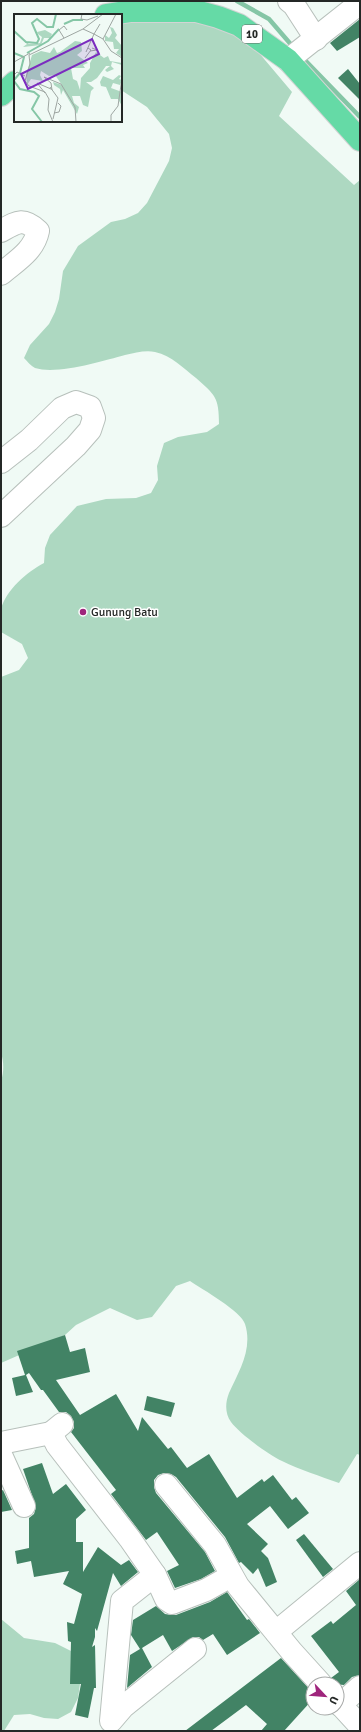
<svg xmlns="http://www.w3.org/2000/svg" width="361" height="1732" font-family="Signika,sans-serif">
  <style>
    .green { fill: #add8c1 }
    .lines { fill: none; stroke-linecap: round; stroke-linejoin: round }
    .stream { stroke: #85c6a6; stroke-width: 4.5 }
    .building { fill: #428365 }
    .minor-casing { stroke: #b7c0bb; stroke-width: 24 }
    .highway-casing { stroke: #d3d4d4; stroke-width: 24 }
    .minor { stroke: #fff; stroke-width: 22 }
    .highway { stroke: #65daa6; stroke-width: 22 }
    .poi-dot { fill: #9f257c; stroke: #fff; stroke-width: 1.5 }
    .labels { text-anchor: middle; stroke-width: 3; stroke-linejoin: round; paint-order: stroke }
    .shield { fill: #fff; stroke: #666867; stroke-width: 1 }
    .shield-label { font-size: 11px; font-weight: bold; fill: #242826 }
    .poi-label { font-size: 12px; fill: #242826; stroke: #fff; text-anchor: start }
    .inset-river { fill: none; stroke: #85c6a6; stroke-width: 2 }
    .inset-road { fill: none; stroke: #9ea6a2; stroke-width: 1 }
    .view { fill: #7b2cbf; fill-opacity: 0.15; stroke: #7b2cbf; stroke-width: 2 }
    .inset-edge { fill: none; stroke: #242826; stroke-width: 2 }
  </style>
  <rect width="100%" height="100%" fill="#f0faf5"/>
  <g class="green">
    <path d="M121 15 196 20 248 40 292 92 279 116 354 185 360 180V1455L357 1454 339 1483C320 1476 300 1470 282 1461 269 1455 240 1434 231 1422 225 1414 225 1403 229 1393 239 1371 253 1349 245 1324 242 1312 202 1289 190 1281L176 1286 152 1317 137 1320 110 1308 76 1325 65 1335 1 1363V1081C4 1072 4 1062 1 1053V677L19 670 28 658 22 644 1 632C1 625 0 616 1 609 6 590 27 572 44 563L45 548 50 535 77 506 106 499 136 498 151 493 158 480 157 466 164 443 178 437 207 432 219 424C219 397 215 395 196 378 183 368 172 356 155 352 145 350 135 353 125 355 103 361 57 375 35 368 31 366 27 361 24 358L30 345 49 324 55 312 59 299 63 271 78 246 111 222 125 219 138 213 147 203 169 161 172 148 169 134 147 107 121 90Z"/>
    <polygon points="1,1619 24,1638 55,1643 71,1651 80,1684 78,1698 71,1712 58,1719 44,1718 30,1714 14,1715 4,1731 1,1731"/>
  </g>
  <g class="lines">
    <g class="stream">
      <polyline points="237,1 269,19 294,48"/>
      <polyline points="301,56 360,117"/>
    </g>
  </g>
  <g class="building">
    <polygon points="360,19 360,37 337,51 330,43"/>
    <polygon points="348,69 360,84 360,100 338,78"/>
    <polygon points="65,1335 70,1352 85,1348 90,1372 56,1380 80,1415 116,1394 138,1431 142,1417 168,1449 171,1447 187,1468 209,1454 237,1498 262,1479 264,1482 273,1475 292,1500 296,1497 309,1513 288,1529 270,1506 247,1524 268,1544 261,1551 268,1558 277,1582 266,1587 258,1568 253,1574 241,1562 239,1563 225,1537 176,1477 171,1474 164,1473 158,1475 154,1480 154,1487 156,1493 205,1552 215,1571 201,1579 175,1588 167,1571 179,1565 157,1532 146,1540 111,1494 116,1490 71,1432 74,1428 74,1422 71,1416 66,1412 59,1412 43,1390 41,1390 29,1373 26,1375 33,1392 16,1396 12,1378 25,1375 17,1351"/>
    <polygon points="147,1396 175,1403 171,1417 144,1410"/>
    <polygon points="42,1463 53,1494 66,1484 86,1510 76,1519 76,1542 83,1542 83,1572 98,1547 121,1565 129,1560 138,1572 121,1586 113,1573 97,1631 95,1628 95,1637 92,1647 95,1645 96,1688 94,1688 88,1718 75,1715 81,1684 70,1684 71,1642 68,1641 67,1622 74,1624 82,1594 63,1584 69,1571 34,1577 31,1561 17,1564 15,1551 29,1548 29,1518 34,1514 36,1507 23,1469"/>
    <polygon points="3,1490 12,1510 1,1512 1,1491"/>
    <polygon points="304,1534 333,1569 323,1577 296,1540"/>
    <polygon points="360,1579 360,1675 352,1677 344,1685 333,1684 331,1678 339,1672 311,1636 331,1621 333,1624 356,1605 346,1591"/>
    <polygon points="227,1592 247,1620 249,1619 260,1633 227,1655 213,1634 203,1640 199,1637 193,1637 172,1651 163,1635 142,1648 152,1667 127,1688 130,1655 140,1649 131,1635 133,1620 156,1606 165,1614 171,1615 176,1615 210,1602"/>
    <polygon points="281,1658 313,1693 313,1699 284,1731 261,1731 267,1724 246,1705 211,1731 185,1731"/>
  </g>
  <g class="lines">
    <g class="minor-casing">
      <g id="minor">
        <polyline points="289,1 294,5 316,39"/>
        <polyline points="288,60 360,3"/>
        <path d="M1 231C17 222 23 217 38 231 34 251 16 261 1 274"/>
        <polyline points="1,462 29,440 62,408 76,402 90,407 94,418 90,430 76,446 1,516"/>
        <polyline points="62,1424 51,1433 57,1445 130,1539 155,1575 166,1599 172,1603 206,1590 231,1576"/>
        <polyline points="1,1443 51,1433"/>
        <polyline points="1,1455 24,1506"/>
        <polyline points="166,1485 215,1545 238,1586 292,1652 321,1684"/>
        <polyline points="155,1575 122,1601 111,1721 123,1707 195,1649"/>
        <polyline points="276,1632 360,1563"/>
        <polyline points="337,1701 360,1726"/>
        <polyline points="340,1705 360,1687"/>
      </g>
    </g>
    <g class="highway-casing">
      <g id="highway">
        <polyline points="106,15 131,11 196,11 218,17 239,25 288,60 360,140"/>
        <polyline points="1,95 15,82"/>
      </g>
    </g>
    <use href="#minor" class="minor"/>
    <use href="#highway" class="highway"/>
  </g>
  <circle class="poi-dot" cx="83" cy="612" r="4"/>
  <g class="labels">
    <rect class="shield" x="242" y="25" width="20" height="18" rx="3"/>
    <g class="shield-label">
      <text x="252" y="38">10</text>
    </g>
    <g class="poi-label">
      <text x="91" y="616">Gunung Batu</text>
    </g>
  </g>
  <g transform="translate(14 14)">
    <rect width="108" height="108" fill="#f0faf5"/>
    <path d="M96 13 99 14 103 21 101 24 108 32V43L102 39 105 35H100L99 28 91 27V21L95 24 98 19ZM31 16 38 20 36 24H30L27 31 9 33 13 30 8 25 15 30 26 29 28 23 24 20 23 18ZM61 27 67 28 68 37 63 41 74 49 69 51 71 54H57L59 65 63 67 66 76 67 64 76 54V49L82 38 90 44 94 42 96 47 108 49V51L98 48 97 52 100 55 93 58 91 56 96 52H92L83 64 77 68H72L80 74 77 77 74 93 69 91 66 82H58L60 89 65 93 63 100 49 76 47 81 46 75 40 71 39 68 48 71 41 61 35 62 27 57 26 61 29 67 17 65 13 71 12 61 18 41 27 37 36 39 40 33 43 39 46 38ZM105 61 107 62 105 65 108 66 106 71 99 69 97 74 108 78V92L104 85H97L92 73 87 72 86 68 89 62 99 66Z" fill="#add8c1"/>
    <path class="inset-river" d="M61 0H74M50 10 59 6H69M0 17 12 28 23 29 25 25 18 9 23 5 33 13H39L42 0M0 39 10 43 6 59 0 66M13 39 34 27 45 15M0 67 6 75 20 78 25 82 18 95 28 108"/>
    <path class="inset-road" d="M68 0 67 5 73 6 84 2M102 0 89 25 97 37 108 44M86 10 80 20 89 25M69 15 80 20 72 38M50 24 45 16 50 12 53 16M76 37 83 36 78 34M71 44 77 36 74 34M0 48 16 39M0 61 3 58 11 62M36 73 44 84 39 105M38 76 37 69 30 63 47 70 61 93 62 108M31 79 23 69 37 75M40 99 45 98 47 92 44 89M39 108 34 96 35 85 31 78 15 72 11 67 16 50 15 41 69 15 89 0M97 108V101L104 92 108 64"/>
    <path class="view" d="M78 25 85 40 14 75 7 60Z"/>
    <rect width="108" height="108" class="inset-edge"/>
  </g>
  <rect width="361" height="1732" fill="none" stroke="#242826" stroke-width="4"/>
  <g transform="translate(325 1696) rotate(116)"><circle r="19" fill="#ffffff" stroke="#a7a9a8"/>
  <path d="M0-3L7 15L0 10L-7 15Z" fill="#9f257c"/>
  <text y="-6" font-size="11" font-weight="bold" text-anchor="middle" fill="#242826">U</text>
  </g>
</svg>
